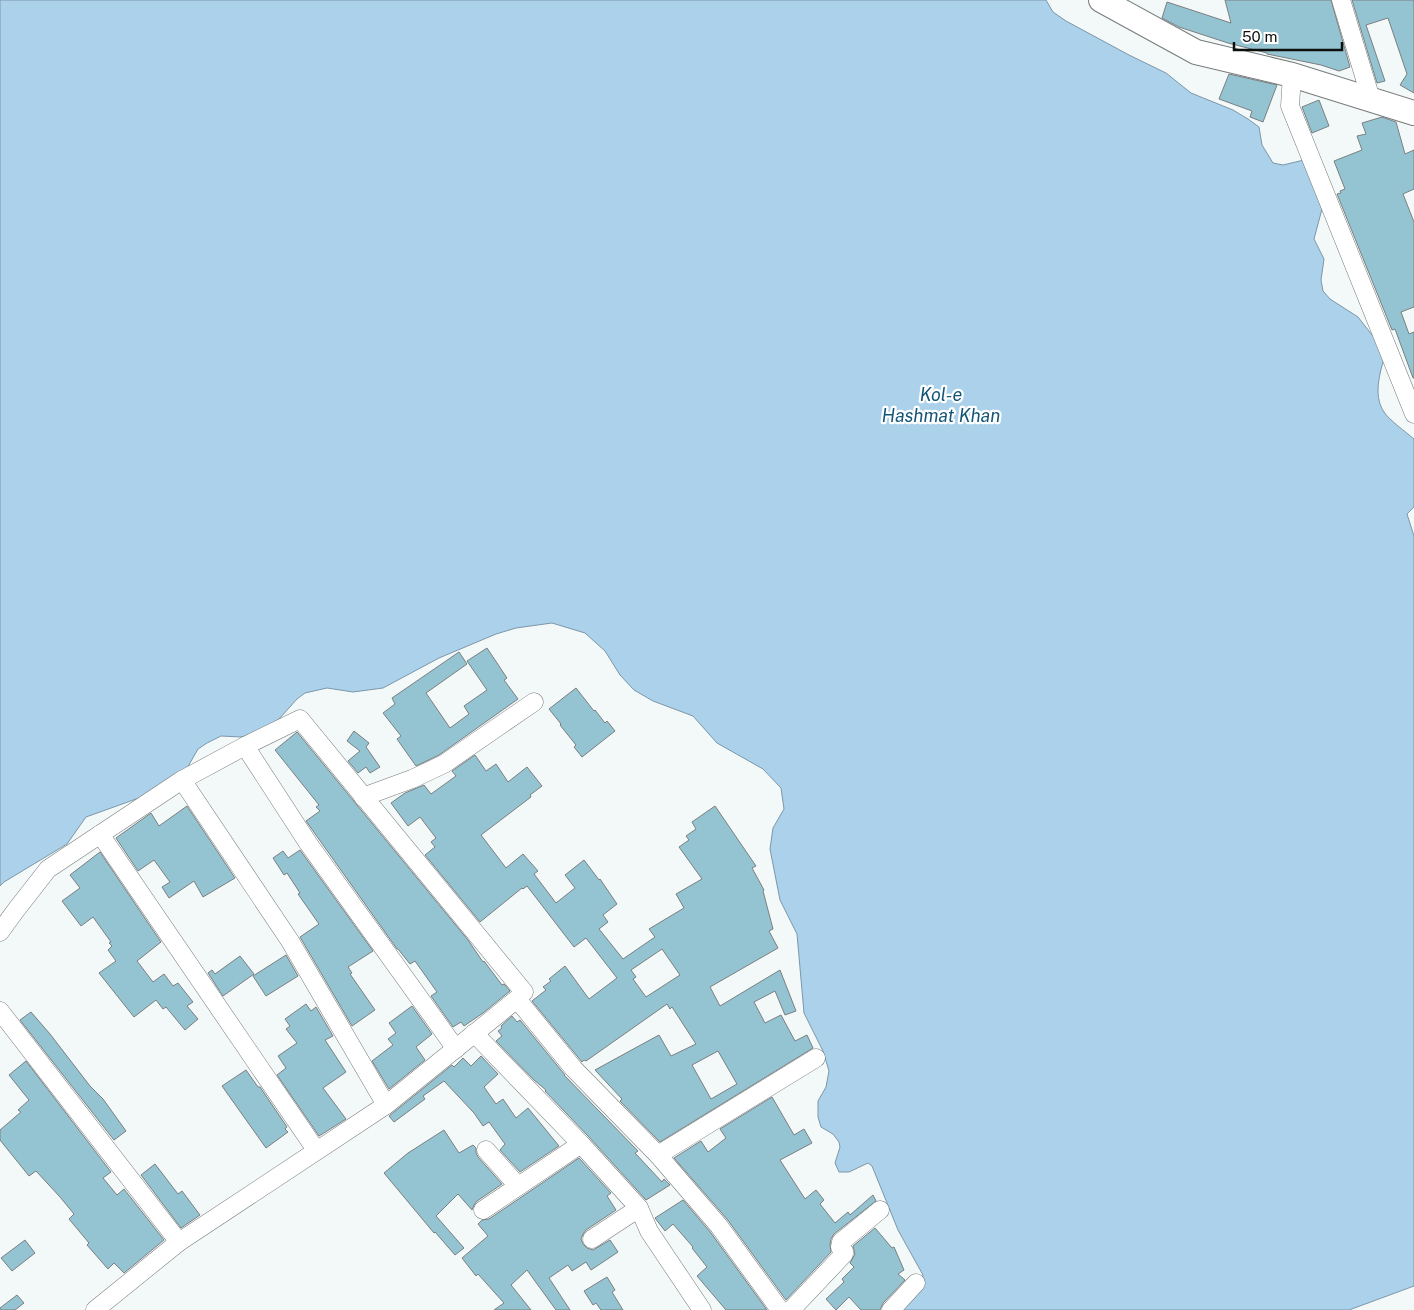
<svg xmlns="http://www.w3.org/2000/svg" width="1414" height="1310" font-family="'Public Sans',sans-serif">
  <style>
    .water { fill: #abd1eb; stroke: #7c97a9 }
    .building { fill: #94c4d2; stroke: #7b7f81; fill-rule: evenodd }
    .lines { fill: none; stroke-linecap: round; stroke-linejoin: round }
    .street-casing { stroke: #777b7b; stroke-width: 19 }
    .secondary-casing { stroke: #777b7b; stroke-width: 26 }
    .street { stroke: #fff; stroke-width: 18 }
    .secondary { stroke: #fff; stroke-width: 24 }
    .labels { text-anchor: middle; stroke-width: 4.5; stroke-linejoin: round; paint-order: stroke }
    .water-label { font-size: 18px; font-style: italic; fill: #135577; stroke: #fff }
  </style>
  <rect width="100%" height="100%" fill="#f3f8f8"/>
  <path class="water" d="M0 0H1046L1053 12 1066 21 1129 55 1166 73 1191 93 1233 110 1248 119 1259 127 1262 145 1273 163 1283 165 1304 160 1322 209 1314 239 1324 259 1321 280 1323 291 1330 299 1358 317 1372 335 1381 341 1386 351C1381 370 1372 394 1384 412 1389 420 1406 432 1414 439V507L1407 514 1414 536V1286L1349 1310H899L921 1286 923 1275 898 1230 872 1166 868 1163 849 1172H839L835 1163 840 1147 839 1142 833 1134 821 1127 818 1117V1101L826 1087 829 1071 823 1051 804 1013 797 934 780 900 770 849 773 828 784 809 781 788 763 769 717 743 693 716 653 701 634 690 620 675 605 651 585 633 552 623 516 628 496 634 439 658 383 688 353 692 327 688 305 693 297 699 279 719 256 733 241 737 221 736 207 743 198 749 186 770 150 794 86 817 67 844 4 882 0 886Z"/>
  <g class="building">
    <polygon points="1225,0 1331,0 1350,67 1339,71 1321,65 1267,54 1267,53 1228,43 1179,27 1162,18 1167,2 1231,23"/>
    <polygon points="1352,0 1414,0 1414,93 1400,85 1407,74 1388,18 1366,25 1385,81 1377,83"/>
    <polygon points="1229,74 1277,85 1263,122 1250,117 1252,111 1219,99"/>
    <polygon points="1319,100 1329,126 1312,133 1302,107"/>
    <polygon points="1382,117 1396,122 1405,154 1414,150 1414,189 1403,194 1414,222 1414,307 1401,312 1409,334 1414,332 1414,378 1413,378 1395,329 1392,330 1337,194 1341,193 1340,191 1345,189 1334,161 1362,150 1357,136 1366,134 1362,123"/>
    <polygon points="487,648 507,678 504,680 518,699 439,755 416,766 397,739 401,736 383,713 395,704 392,698 459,652 467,664 426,693 450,728 469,714 464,706 487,690 467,661"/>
    <polygon points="576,688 594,711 595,710 605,723 607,721 615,731 582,757 574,747 576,745 560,725 561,724 549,709"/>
    <polygon points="354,731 369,743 366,747 380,767 370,773 366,767 358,773 348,761 360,751 347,741"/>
    <polygon points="297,732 468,940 483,962 484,961 502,985 504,984 510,991 483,1013 464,1026 461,1022 453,1027 431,996 437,992 415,961 410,964 398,949 397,949 306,821 320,811 316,807 319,805 275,750"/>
    <path d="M475 755 486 771 496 764 508 782 527 767 542 786 530 795 531 797 481 835 506 868 523 854 538 871 534 874 556 903 575 888 565 875 584 860 599 880 600 879 617 904 603 915 608 922 599 929 623 959 655 937 649 929 684 908 676 894 702 879 679 847 689 840 686 836 696 829 692 822 715 806 756 866 752 868 764 890 763 891 773 929 769 931 778 948 710 987 720 1006 780 970 796 1011 785 1015 775 991 754 1002 765 1023 781 1015 795 1041 807 1035 813 1048 660 1142 620 1101 622 1099 595 1070 659 1035 671 1056 696 1044 672 1007 670 1009 667 1004 586 1061 584 1060 582 1062 532 1001 546 990 543 987 551 981 549 979 565 966 589 999 617 978 586 938 574 947 527 886 523 889 522 888 480 922 425 855 435 847 431 842 436 838 420 817 408 826 391 803 405 793 424 785 431 794 456 776 452 771ZM662 949 680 975 646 997 633 979 636 977 631 970ZM718 1051 737 1084 711 1099 692 1065Z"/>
    <polygon points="187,806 235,878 203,897 194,881 169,898 162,887 170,882 154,860 138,871 116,838 151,813 159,826"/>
    <polygon points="300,850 373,951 348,967 352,973 350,974 375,1010 352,1026 300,937 319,924 298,894 300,893 287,873 284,875 273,858 283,851 288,858"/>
    <polygon points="100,852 161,942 137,961 153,982 164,974 173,986 178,983 193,1002 187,1006 198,1019 185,1030 166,1007 163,1009 156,1000 134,1017 99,973 116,961 108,950 112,946 109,943 111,942 93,917 81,926 62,901 80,888 70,875"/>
    <polygon points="286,955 298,976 266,996 253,976"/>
    <polygon points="240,956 254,974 223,996 208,973 212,970 215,974"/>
    <polygon points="306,1004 311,1011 316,1007 333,1036 325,1040 346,1072 323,1088 346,1119 319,1136 277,1075 286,1068 278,1056 297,1043 286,1029 290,1026 285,1019"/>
    <polygon points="412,1006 432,1034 416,1047 425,1060 389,1089 372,1061 393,1045 388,1039 396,1033 389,1023"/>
    <polygon points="31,1012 50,1034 90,1086 103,1099 126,1131 114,1140 20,1020"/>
    <polygon points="512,1016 517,1022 520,1020 565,1075 564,1075 638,1151 635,1153 662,1182 664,1179 670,1185 646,1200 589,1137 545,1091 546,1090 534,1080 496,1041 502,1036 498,1031 502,1028 501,1026"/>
    <polygon points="481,1056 498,1074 484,1087 496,1104 503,1099 516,1118 528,1108 559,1146 520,1172 500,1150 505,1144 489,1122 483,1126 474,1113 444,1081 423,1096 425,1099 394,1122 389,1116 452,1065 454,1067 463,1058 471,1066"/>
    <polygon points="26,1061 111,1172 103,1178 117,1195 124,1189 164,1240 124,1273 114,1263 108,1269 87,1245 89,1243 69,1219 74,1214 60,1197 36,1171 29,1176 0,1140 0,1130 21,1112 18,1110 29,1100 9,1075"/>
    <polygon points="246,1070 258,1087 260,1087 287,1127 285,1129 288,1132 266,1148 222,1086"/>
    <polygon points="772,1097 794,1135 804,1129 812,1143 780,1160 805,1199 816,1190 824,1200 820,1204 835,1223 848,1212 850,1215 873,1195 876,1201 834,1234 831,1239 830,1245 831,1252 786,1300 727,1219 674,1158 701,1141 708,1152 726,1138 720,1129"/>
    <polygon points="444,1130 459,1153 473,1145 476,1148 476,1153 478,1157 502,1184 477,1201 474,1205 472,1210 458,1194 436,1216 464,1248 455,1255 435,1232 434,1233 384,1173 408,1153"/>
    <polygon points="579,1158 611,1193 607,1196 616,1210 586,1230 583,1234 581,1239 583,1244 587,1248 593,1250 610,1240 618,1252 591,1270 586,1262 572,1271 568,1265 549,1278 570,1310 556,1310 527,1270 511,1285 531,1310 494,1310 504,1303 478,1274 476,1276 462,1258 488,1236 478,1224 482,1220 489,1219"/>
    <polygon points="155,1164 178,1194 182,1191 200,1215 181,1228 141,1175"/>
    <polygon points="683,1200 711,1233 767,1310 726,1310 697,1276 707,1267 692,1248 693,1247 673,1224 665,1231 655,1218"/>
    <polygon points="875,1228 892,1248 894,1247 904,1270 898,1274 905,1280 883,1303 880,1310 861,1310 849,1297 836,1310 826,1299 844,1282 842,1279 854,1267 850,1263 855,1254 853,1246"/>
    <polygon points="25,1240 35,1253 12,1271 1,1258"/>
    <polygon points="607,1277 615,1290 612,1292 623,1310 601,1310 596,1303 593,1305 584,1291"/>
    <polygon points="17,1295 24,1303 15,1310 0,1310 0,1308"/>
  </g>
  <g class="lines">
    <g class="street-casing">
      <g id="street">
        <polyline points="1341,0 1371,99"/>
        <polyline points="1292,75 1290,106 1414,414"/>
        <polyline points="245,746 308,843 456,1049"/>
        <polyline points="182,780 290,941 386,1105"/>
        <polyline points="363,797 412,779 444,764 534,702"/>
        <polyline points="100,834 316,1150"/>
        <polyline points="0,932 16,910 48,869 182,780 245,746 300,719 524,992 517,999 386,1105 179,1242 95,1310"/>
        <polyline points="517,999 574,1069 658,1155 719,1226 780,1310"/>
        <polyline points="0,1011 179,1242"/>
        <polyline points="474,1033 581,1144 639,1208 649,1231 702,1310"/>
        <polyline points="486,1150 518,1186"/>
        <polyline points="658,1155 816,1058"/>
        <polyline points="483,1210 581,1144"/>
        <polyline points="592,1239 639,1208"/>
        <polyline points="791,1310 844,1254 844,1251 840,1247 841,1242 880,1210"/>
        <polyline points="891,1310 916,1283"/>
      </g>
    </g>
    <g class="secondary-casing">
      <polyline id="secondary" points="1101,0 1196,52 1292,75 1414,113"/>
    </g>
    <use href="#street" class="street"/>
    <use href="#secondary" class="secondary"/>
  </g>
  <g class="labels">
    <g class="water-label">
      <text x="941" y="401">Kol-e<tspan x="941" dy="21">Hashmat Khan</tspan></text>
    </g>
  </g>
  <path d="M1234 42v8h108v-8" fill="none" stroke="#0e1010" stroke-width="2.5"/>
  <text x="1242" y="42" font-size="15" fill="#0e1010" stroke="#ffffff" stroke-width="4" paint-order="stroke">50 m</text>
</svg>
